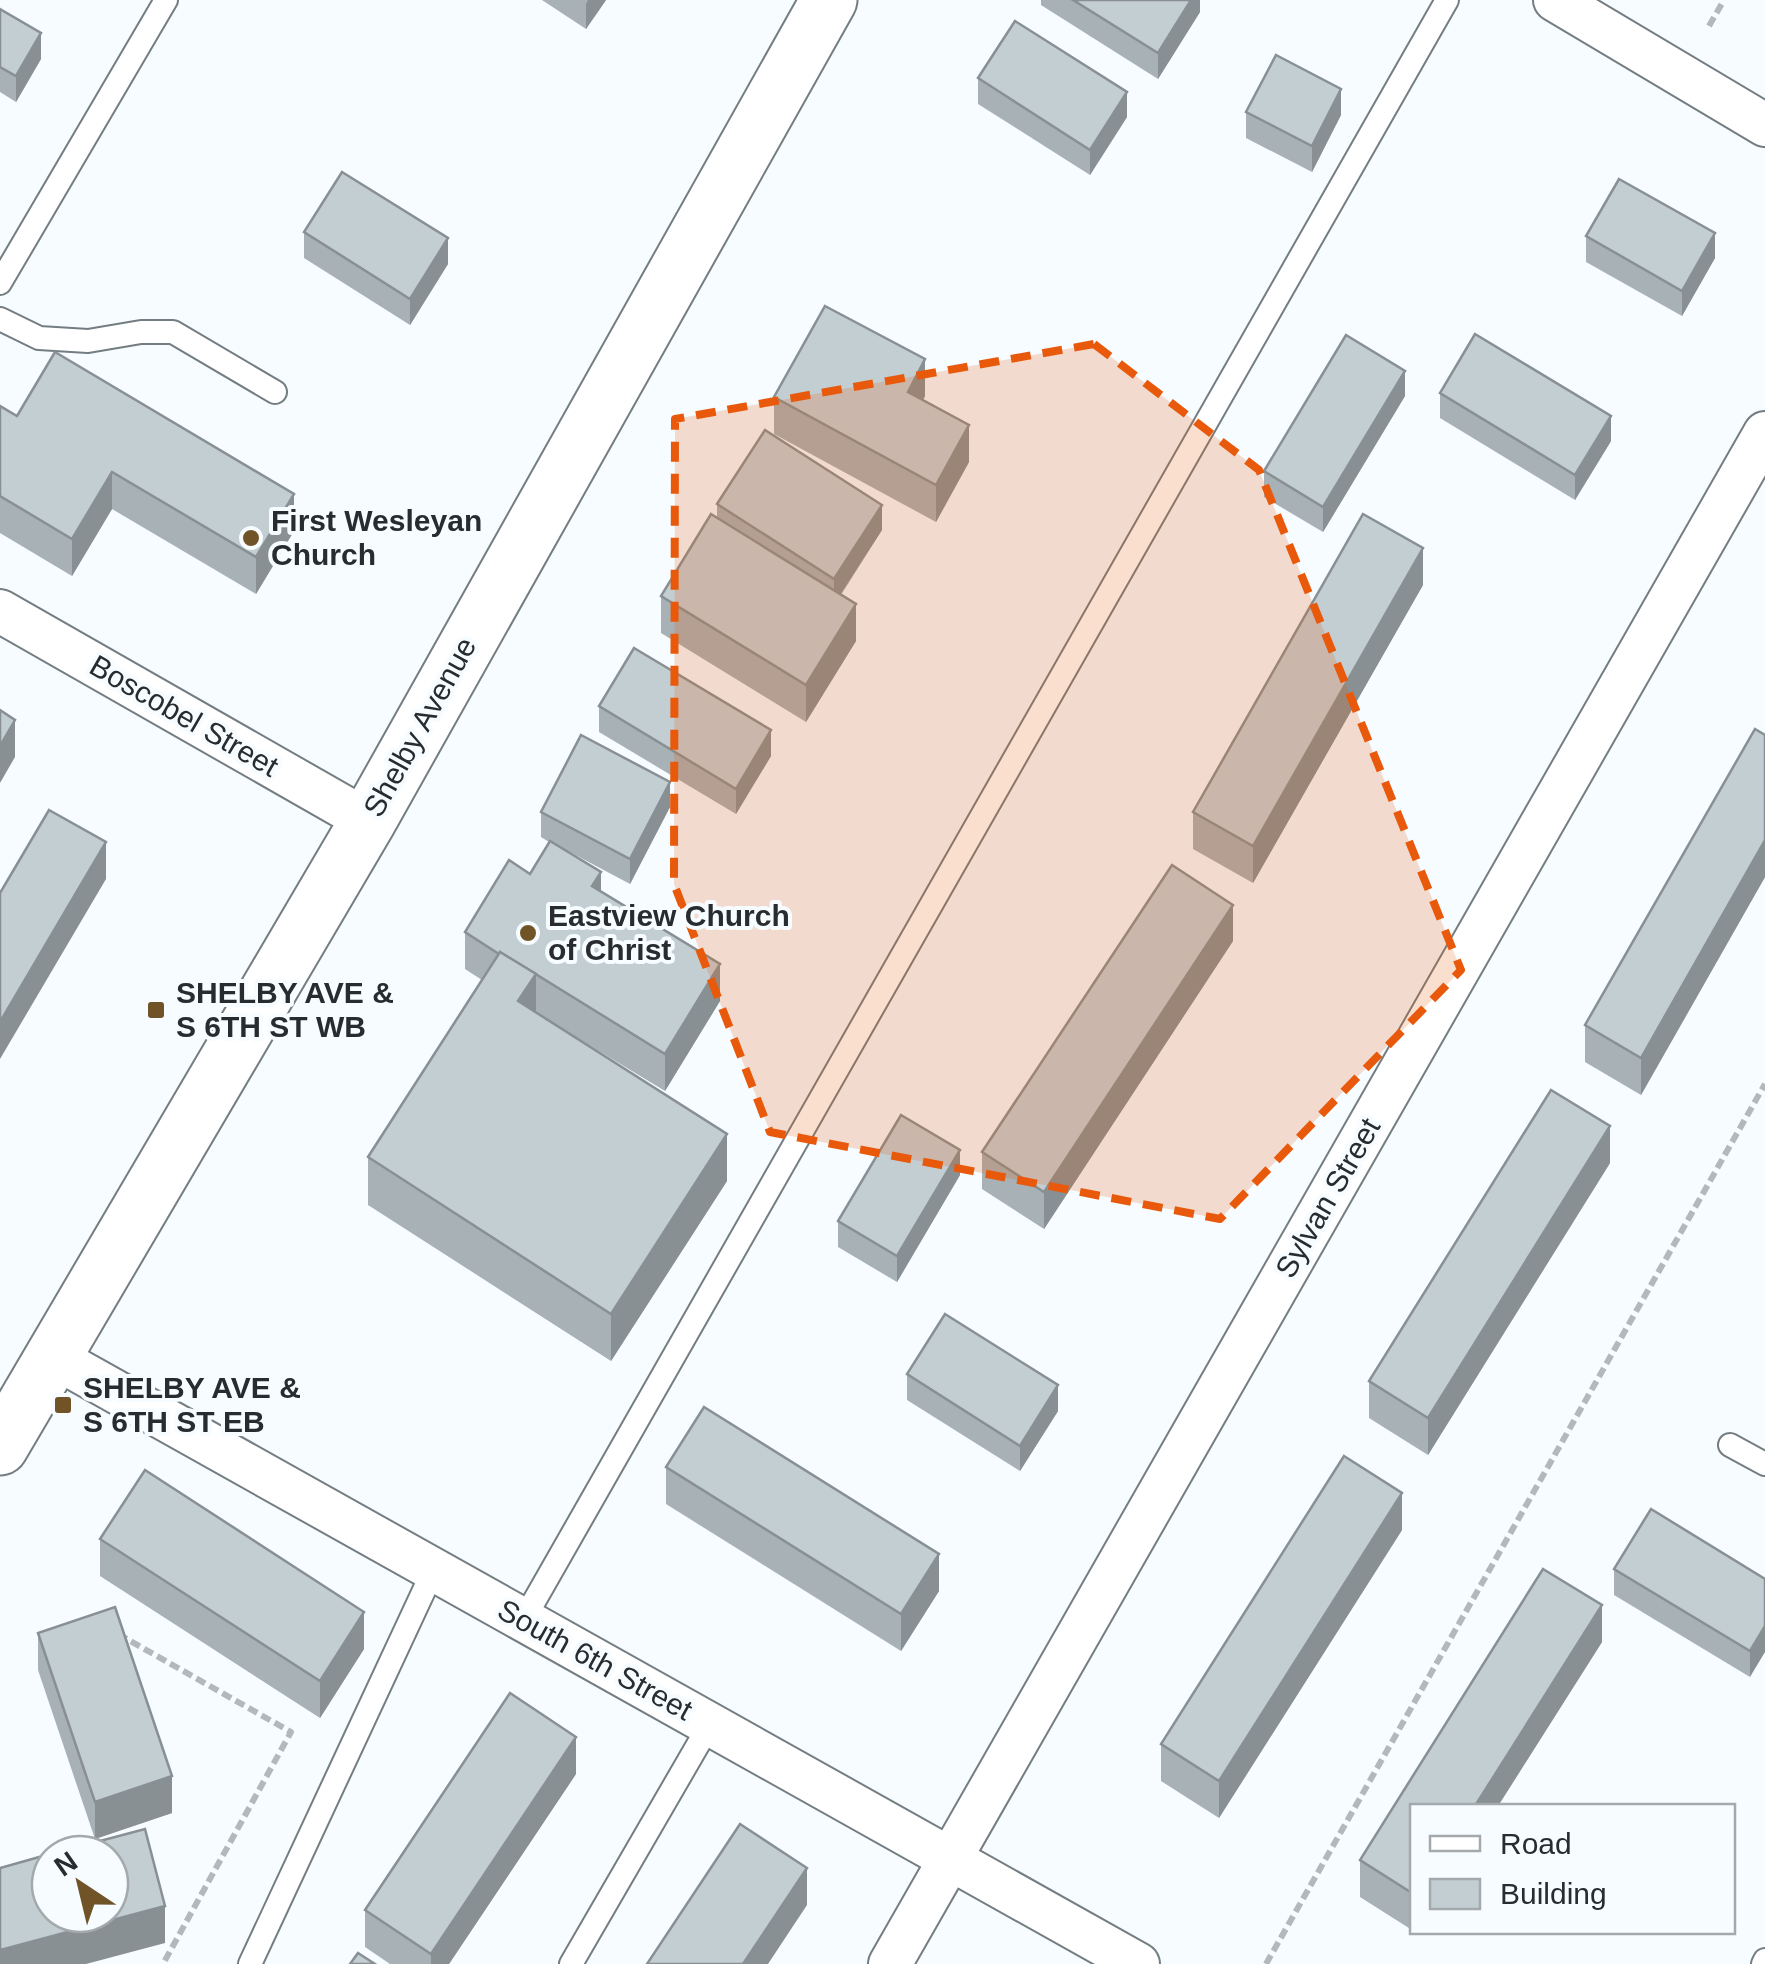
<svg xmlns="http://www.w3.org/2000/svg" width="1765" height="1964" font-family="Arial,sans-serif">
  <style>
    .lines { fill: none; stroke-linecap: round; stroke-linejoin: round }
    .service-casing { stroke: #747d81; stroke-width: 26 }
    .minor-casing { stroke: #747d81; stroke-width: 46 }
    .tertiary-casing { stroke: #747d81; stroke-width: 59 }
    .path { stroke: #b3b8bb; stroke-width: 6; stroke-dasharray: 10 5; stroke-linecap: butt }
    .service { stroke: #fff; stroke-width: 22 }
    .minor { stroke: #fff; stroke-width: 42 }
    .tertiary { stroke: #fff; stroke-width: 55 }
    .wall { fill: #a8b1b5 }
    .shaded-wall { fill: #889093 }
    .building { fill: #c3ced2; stroke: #889093; stroke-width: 2.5 }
    .marked { fill: #e8590c; fill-opacity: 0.2; stroke: #e8590c; stroke-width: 8; stroke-dasharray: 20 12; stroke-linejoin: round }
    .poi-dot { fill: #715328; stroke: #f6fcff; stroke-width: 4 }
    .labels { text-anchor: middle; stroke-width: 8; stroke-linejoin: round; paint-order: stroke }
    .poi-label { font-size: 30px; font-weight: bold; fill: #292c2e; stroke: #f6fcff; text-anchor: start }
    .street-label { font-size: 30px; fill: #292c2e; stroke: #f6fcff }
  </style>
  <rect width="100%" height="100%" fill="#f6fcff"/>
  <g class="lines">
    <g class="service-casing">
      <g id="service">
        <polyline points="0,283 166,0"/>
        <polyline points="0,319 39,338 88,341 141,332 173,332 275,392"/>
        <polyline points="1730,1445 1765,1464"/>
        <polyline points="524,1619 1447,0"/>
        <polyline points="250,1964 434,1569"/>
        <polyline points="571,1964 710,1724"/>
        <polyline points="1763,1964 1765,1960"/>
      </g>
    </g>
    <g class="minor-casing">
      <g id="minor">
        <polyline points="1555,0 1765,125"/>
        <polyline points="0,611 368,821"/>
        <polyline points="52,1356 1138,1964"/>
        <polyline points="890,1964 1765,433"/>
      </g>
    </g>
    <g class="tertiary-casing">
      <polyline id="tertiary" points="0,1447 368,821 829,0"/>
    </g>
    <g class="path">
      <polyline points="1709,26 1724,0"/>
      <polyline points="118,1634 291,1732 163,1964"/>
      <polyline points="1266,1964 1765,1084"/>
    </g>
    <use href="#service" class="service"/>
    <use href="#minor" class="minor"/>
    <use href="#tertiary" class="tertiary"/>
  </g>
  <g class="wall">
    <polygon points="542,0 606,0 586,29"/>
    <polygon points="1041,0 1200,0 1200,12 1158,79 1041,5"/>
    <polygon points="0,9 41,59 16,102 0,92"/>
    <polygon points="978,78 1127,117 1090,175 978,104"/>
    <polygon points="1246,112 1341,115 1312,172 1246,138"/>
    <polygon points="304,232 448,264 410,325 304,258"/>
    <polygon points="1586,236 1715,258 1682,316 1586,262"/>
    <polygon points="1440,393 1611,441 1575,500 1440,418"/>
    <polygon points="925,396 923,400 969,462 936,522 774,434 774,397"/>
    <polygon points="1405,396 1323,532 1264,497 1264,471"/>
    <polygon points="0,406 17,416 294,531 256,594 112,509 72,576 0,533"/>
    <polygon points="717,504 882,530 841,595 856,641 806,722 661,633 661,596 717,518"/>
    <polygon points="1423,585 1253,883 1193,849 1193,812"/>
    <polygon points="599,706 771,756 736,814 599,732"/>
    <polygon points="1765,735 1765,877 1641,1095 1585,1062 1585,1025"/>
    <polygon points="670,807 630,884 568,851 601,891 720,1001 665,1091 541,1016 727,1181 611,1361 368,1205 368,1157 482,980 465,969 465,932 530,874 549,842 541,837 541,812"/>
    <polygon points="1233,941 1044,1229 982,1189 982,1152"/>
    <polygon points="1610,1163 1428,1455 1369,1418 1369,1381"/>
    <polygon points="960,1175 897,1282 838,1247 838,1221"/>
    <polygon points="907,1374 1058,1411 1020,1471 907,1400"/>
    <polygon points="666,1467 939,1591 901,1651 666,1504"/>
    <polygon points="1402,1530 1219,1818 1161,1781 1161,1744"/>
    <polygon points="100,1539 364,1649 320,1718 100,1576"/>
    <polygon points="1543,1569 1602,1605 1602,1642 1498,1806 1412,1806 1412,1930 1360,1897 1360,1860"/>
    <polygon points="1614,1569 1765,1579 1750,1677 1614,1595"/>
    <polygon points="38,1633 172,1813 95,1839 38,1670"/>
    <polygon points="576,1774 449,1964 390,1964 365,1947 365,1910"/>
  </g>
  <g class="shaded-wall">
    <polygon points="588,0 606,0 586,29 586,4"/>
    <polygon points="1191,0 1200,0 1200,12 1158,79 1158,53"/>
    <polygon points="41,33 41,59 16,102 16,76"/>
    <polygon points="1341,89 1341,115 1312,172 1312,146"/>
    <polygon points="1127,92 1127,117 1090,175 1090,150"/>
    <polygon points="1715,233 1715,258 1682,316 1682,291"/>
    <polygon points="448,238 448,264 410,325 410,299"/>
    <polygon points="925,359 925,396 908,429 908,392"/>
    <polygon points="1405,371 1405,396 1323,532 1323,507"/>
    <polygon points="1611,416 1611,441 1575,500 1575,475"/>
    <polygon points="969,425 969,462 936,522 936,485"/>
    <polygon points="112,472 112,509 72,576 72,539"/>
    <polygon points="294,494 294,531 256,594 256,557"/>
    <polygon points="882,505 882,530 834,604 834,579"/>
    <polygon points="1423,548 1423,585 1253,883 1253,846"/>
    <polygon points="856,604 856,641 806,722 806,685"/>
    <polygon points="15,720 15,757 0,783 0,746"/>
    <polygon points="771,730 771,756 736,814 736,789"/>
    <polygon points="670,782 670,807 630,884 630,859"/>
    <polygon points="1765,840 1765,877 1641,1095 1641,1058"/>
    <polygon points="106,842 106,879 0,1059 0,1022"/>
    <polygon points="601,872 601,909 592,886"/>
    <polygon points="1233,905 1233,941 1044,1229 1044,1192"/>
    <polygon points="720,964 720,1001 665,1091 665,1054"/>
    <polygon points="536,974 536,1021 518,1001"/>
    <polygon points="1610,1126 1610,1163 1428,1455 1428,1418"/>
    <polygon points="727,1134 727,1181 611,1361 611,1314"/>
    <polygon points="960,1150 960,1175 897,1282 897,1256"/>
    <polygon points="1058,1385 1058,1411 1020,1471 1020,1446"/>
    <polygon points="1402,1493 1402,1530 1219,1818 1219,1781"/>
    <polygon points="939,1554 939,1591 901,1651 901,1614"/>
    <polygon points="1602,1605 1602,1642 1498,1806 1475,1806"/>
    <polygon points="364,1612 364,1649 320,1718 320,1681"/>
    <polygon points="1765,1626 1765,1652 1750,1677 1750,1651"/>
    <polygon points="576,1737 576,1774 449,1964 431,1964 431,1954"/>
    <polygon points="172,1776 172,1813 95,1839 95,1802"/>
    <polygon points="807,1868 807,1905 768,1964 743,1964"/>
    <polygon points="165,1906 165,1943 86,1964 0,1964 0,1950"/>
  </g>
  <g class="building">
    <polygon points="1073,0 1191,0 1158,53"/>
    <polygon points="0,9 41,33 16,76 0,67"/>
    <polygon points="1015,21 1127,92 1090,150 978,78"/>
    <polygon points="1276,55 1341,89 1312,146 1246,112"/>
    <polygon points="342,172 448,238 410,299 304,232"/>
    <polygon points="1619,179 1715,233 1682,291 1586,236"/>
    <polygon points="825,306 925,359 908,392 969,425 936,485 774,397"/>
    <polygon points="1475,334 1611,416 1575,475 1440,393"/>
    <polygon points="1346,335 1405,371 1323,507 1264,471"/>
    <polygon points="55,352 294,494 256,557 112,472 72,539 0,496 0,406 17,416"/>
    <polygon points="765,430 882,505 834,579 717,504"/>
    <polygon points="711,514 856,604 806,685 661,596"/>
    <polygon points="1363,514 1423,548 1253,846 1193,812"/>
    <polygon points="634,648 771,730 736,789 599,706"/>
    <polygon points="0,710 15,720 0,746"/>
    <polygon points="1755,729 1765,735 1765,840 1641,1058 1585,1025"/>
    <polygon points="581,735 670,782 630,859 541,812"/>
    <polygon points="49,810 106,842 0,1022 0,893"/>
    <polygon points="550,841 601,872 592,886 720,964 665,1054 500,952 499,954 465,932 509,860 530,874"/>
    <polygon points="1172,865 1233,905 1044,1192 982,1152"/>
    <polygon points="500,952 536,974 518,1001 727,1134 611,1314 368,1157"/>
    <polygon points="1551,1090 1610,1126 1428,1418 1369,1381"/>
    <polygon points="901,1115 960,1150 897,1256 838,1221"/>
    <polygon points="945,1314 1058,1385 1020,1446 907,1374"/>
    <polygon points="704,1407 939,1554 901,1614 666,1467"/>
    <polygon points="1344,1456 1402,1493 1219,1781 1161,1744"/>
    <polygon points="145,1470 364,1612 320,1681 100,1539"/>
    <polygon points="1651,1509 1765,1579 1765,1626 1750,1651 1614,1569"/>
    <polygon points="1543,1569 1602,1605 1475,1806 1412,1806 1412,1893 1360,1860"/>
    <polygon points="115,1607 172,1776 95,1802 38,1633"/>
    <polygon points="510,1693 576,1737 431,1954 365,1910"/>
    <polygon points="740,1824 807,1868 743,1964 647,1964"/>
    <polygon points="145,1829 165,1906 0,1950 0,1868 50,1854 50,1914 110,1914 110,1854 51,1854"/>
    <polygon points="358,1953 375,1964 350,1964"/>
  </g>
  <path class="marked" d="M1094 344 1259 470 1461 970 1220 1219 770 1132 674 884 675 419Z"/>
  <g class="poi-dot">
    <circle cx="251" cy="538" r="10"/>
    <circle cx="528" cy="933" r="10"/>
    <rect x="146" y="1000" width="20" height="20" rx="5"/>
    <rect x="53" y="1395" width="20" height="20" rx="5"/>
  </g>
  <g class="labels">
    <g class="poi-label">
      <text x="271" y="531">First Wesleyan<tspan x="271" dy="34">Church</tspan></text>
      <text x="548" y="926">Eastview Church<tspan x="548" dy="34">of Christ</tspan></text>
      <text x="176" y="1003">SHELBY AVE &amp;<tspan x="176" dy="34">S 6TH ST WB</tspan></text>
      <text x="83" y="1398">SHELBY AVE &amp;<tspan x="83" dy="34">S 6TH ST EB</tspan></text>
    </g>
    <g class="street-label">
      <text transform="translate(184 716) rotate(30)" y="10">Boscobel Street</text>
      <text transform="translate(420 727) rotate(-61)" y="10">Shelby Avenue</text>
      <text transform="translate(1328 1198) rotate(-60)" y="10">Sylvan Street</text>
      <text transform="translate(595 1660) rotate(29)" y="10">South 6th Street</text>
    </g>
  </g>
  <rect x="1410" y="1804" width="325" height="130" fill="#f6fcff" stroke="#a4a9ab" stroke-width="2.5"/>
  <rect x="1430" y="1836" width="50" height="15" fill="#ffffff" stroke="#a4a9ab" stroke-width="2.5"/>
  <text x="1500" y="1854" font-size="30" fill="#292c2e">Road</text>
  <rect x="1430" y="1879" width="50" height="30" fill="#c3ced2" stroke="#a4a9ab" stroke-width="2.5"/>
  <text x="1500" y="1904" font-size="30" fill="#292c2e">Building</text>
  <g transform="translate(80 1884) rotate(325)"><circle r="48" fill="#f6fcff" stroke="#a4a9ab" stroke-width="2.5"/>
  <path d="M0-8L18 38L0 25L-18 38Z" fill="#715328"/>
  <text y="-15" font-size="28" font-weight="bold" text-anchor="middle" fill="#292c2e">N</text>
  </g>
</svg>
